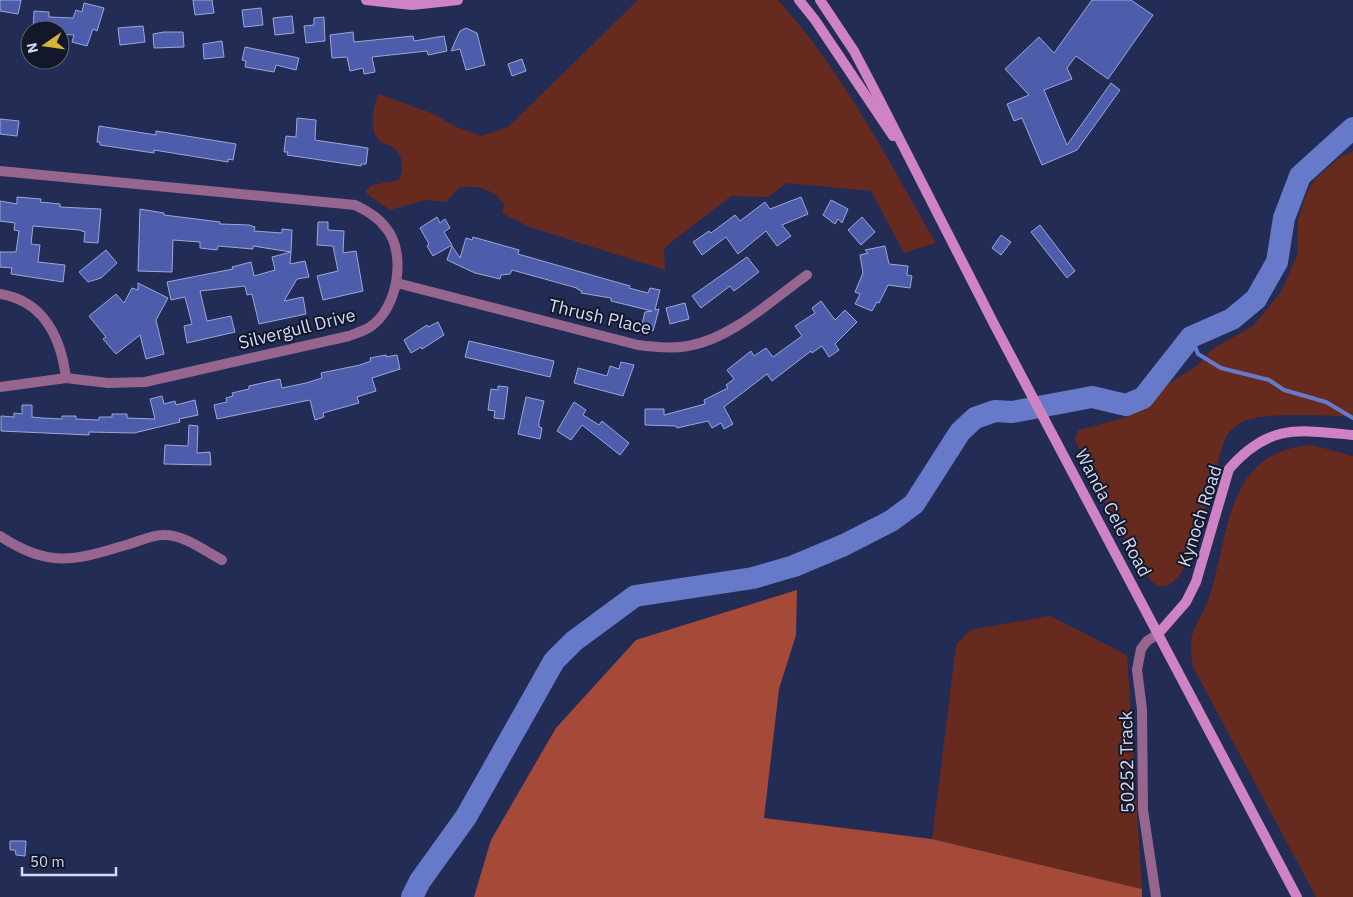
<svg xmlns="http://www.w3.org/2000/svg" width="1353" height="897" font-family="'IBM Plex Sans',sans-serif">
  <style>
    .green { fill: #662a1f }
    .forest { fill: #a54a39 }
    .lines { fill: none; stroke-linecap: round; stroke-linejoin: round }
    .stream { stroke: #677aca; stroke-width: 4 }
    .river { stroke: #677aca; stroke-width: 22 }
    .building { fill: #4d5dab; stroke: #99a8da }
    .street { stroke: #96668f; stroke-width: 10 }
    .secondary { stroke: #d083c4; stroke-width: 10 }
    .labels { text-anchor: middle; stroke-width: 4; stroke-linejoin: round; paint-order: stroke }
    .street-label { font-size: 18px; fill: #d2daf5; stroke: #121729 }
  </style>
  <rect width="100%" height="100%" fill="#232c55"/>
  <g class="green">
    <path d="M638 0H778C843 72 888 160 936 243L904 253 871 191 787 183 768 197 731 196 664 248 665 270 527 226 502 213 504 204C494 189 475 184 459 188L446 202 425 200 390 210 367 194 366 191 372 185 399 180C403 171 404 156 394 148 389 145 381 144 378 139 369 127 373 108 378 94L434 114 456 127 482 136 508 127Z"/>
    <path d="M1353 151V416C1326 417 1262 410 1240 423 1234 427 1228 433 1225 439 1216 458 1191 611 1154 583 1150 580 1146 572 1143 567 1117 531 1099 487 1078 447L1075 438 1079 430 1123 418 1136 412 1165 386 1198 365 1211 350 1253 326 1281 292 1297 255 1298 219 1308 190 1316 178 1339 158Z"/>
    <path d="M1312 445 1353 456V897H1316L1193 667C1186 626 1199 628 1210 595 1230 531 1226 451 1312 445Z"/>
    <polygon points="1050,616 1127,655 1142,889 932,839 956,645 970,630"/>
  </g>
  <polygon class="forest" points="797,590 796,635 779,689 764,818 932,839 1142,889 1142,897 474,897 491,840 556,728 636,640"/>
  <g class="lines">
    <polyline class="stream" points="1191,337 1198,354 1221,368 1269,380 1284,390 1326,402 1353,418"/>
    <polyline class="river" points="412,897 420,881 466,817 554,661 574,641 635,596 753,578 794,566 844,545 891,521 914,504 960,432 975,418 995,411 1012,412 1092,397 1126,405 1143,398 1191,337 1232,319 1256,299 1277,262 1284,218 1300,176 1353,128"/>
  </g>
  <g class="building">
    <polygon points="0,0 21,0 18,14 0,11"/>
    <polygon points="193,0 212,0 214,13 195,15"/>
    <polygon points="1092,0 1131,0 1153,15 1108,79 1076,56 1067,68 1072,79 1044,90 1067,145 1111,83 1120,90 1077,150 1042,165 1022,118 1014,121 1007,104 1029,95 1005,69 1039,37 1054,53"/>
    <polygon points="84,3 104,8 97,31 93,29 87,46 72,42 74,35 60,34 60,30 33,30 34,11 49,12 49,17 73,18 76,10 82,12"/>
    <polygon points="261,8 263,25 244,27 242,10"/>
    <polygon points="292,16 294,33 275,35 273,18"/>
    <polygon points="324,17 325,41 306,43 304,26 314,25 314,18"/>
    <polygon points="143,26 145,42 120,45 118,28"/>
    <polygon points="466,28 477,33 485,65 466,70 460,49 451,51 460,31"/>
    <polygon points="164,32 183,32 184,47 154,48 153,34"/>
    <polygon points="353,32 354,42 413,36 414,41 444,36 447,51 428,55 427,51 372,57 375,72 364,74 363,68 350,71 347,57 332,58 330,35"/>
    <polygon points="222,41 224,57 204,59 203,44"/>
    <polygon points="245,47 299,58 296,70 276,65 274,72 245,67 246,61 242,60"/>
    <polygon points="522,59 526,71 512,76 508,64"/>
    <polygon points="297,118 316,120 315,140 368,148 366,164 361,164 361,166 287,155 288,152 284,152 286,136 296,137"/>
    <polygon points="0,119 19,121 17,136 0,134"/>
    <polygon points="99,126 156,135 156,131 236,144 233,160 228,159 228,162 154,150 154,153 100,145 100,142 97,142"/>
    <polygon points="17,197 41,199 40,202 60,204 60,207 101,209 98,243 84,242 85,232 79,230 33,226 31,244 40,245 38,262 65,265 63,282 11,274 12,268 0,267 0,252 16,252 19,231 14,230 15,223 0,221 0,201 17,204"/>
    <polygon points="801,197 808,214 782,225 791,236 777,246 766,231 738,254 726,237 702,255 693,242 709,231 711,233 735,215 740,221 765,202 770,209"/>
    <polygon points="831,200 848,209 842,223 838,219 835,224 823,215"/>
    <polygon points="140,209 164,213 164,215 220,222 220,224 249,225 255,227 254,231 282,233 282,229 292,230 291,252 253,246 253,249 218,246 217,250 200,248 200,242 173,240 172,272 138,271"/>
    <polygon points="437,217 440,223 445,219 450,228 444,232 452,245 433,256 427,246 429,244 420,228"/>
    <polygon points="862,217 875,232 861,245 848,230"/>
    <polygon points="318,222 328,222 328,230 344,231 343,253 356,251 363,291 323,300 317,276 338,271 333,246 317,245"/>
    <polygon points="1040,225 1075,271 1067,278 1031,232"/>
    <polygon points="1001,235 1011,242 1001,255 992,248"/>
    <polygon points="473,237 519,250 518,254 630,286 629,288 648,293 650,288 660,290 655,310 659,309 653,331 641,328 645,312 652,311 611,301 611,298 581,293 582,291 577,289 577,288 512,270 510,274 501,275 500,279 475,273 447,260 452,246 460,258 466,238 472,240"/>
    <polygon points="885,246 889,264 908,266 907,275 912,276 910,288 888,285 879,303 877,302 872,311 855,304 860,294 855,292 863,273 860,255 868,253 865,250"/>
    <polygon points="106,250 117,263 101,278 88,282 79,272"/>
    <polygon points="291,252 290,264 305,261 309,277 297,279 284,301 303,297 306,314 259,324 252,294 247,295 245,286 200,291 207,321 231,316 235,332 187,343 184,326 192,324 185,297 171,300 167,282 233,269 232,267 251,262 254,276 275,270 272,257"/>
    <polygon points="747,257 759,272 734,291 730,286 701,308 692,296"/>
    <polygon points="138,283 168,298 156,320 164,354 146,359 140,335 116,354 103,339 106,337 89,316 116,294 124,303 132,288 138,290"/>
    <polygon points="821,301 835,320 845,310 857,322 835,344 839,350 829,357 822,346 812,353 811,351 772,381 767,374 724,407 733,424 724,429 721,423 712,428 708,421 677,428 676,426 645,425 645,409 664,409 664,415 705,404 704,400 728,388 726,385 734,379 727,370 751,351 754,356 766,348 773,357 802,336 795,326 815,313 812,308"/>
    <polygon points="685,303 689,319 670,324 666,308"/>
    <polygon points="438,322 444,335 422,349 421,347 411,353 404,340 427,325 428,327"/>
    <polygon points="469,341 554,361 550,377 465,357"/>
    <polygon points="386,355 386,357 397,355 400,369 372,378 376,391 357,397 359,403 323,413 324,417 315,420 310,400 217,419 214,405 227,402 226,398 233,396 232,393 249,389 249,386 280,379 282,388 306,383 322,378 321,373 360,365 371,361 370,358"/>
    <polygon points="621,362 634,365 623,396 574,383 578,368 607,376 610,366 619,369"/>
    <polygon points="498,386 508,387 504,419 494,418 495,411 488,410 491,389 498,390"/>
    <polygon points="162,396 164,404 175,401 176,405 195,400 198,415 179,419 180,422 134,433 89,432 89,435 1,431 1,416 14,417 14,413 22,414 22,405 32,405 32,417 42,418 62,419 62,416 76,416 76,419 99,420 99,417 112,417 112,414 127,414 127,418 155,419 150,399"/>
    <polygon points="526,397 544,401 539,422 539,427 542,428 540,439 518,434"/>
    <polygon points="574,402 586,410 583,415 599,425 602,421 629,443 620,455 582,425 571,440 557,431"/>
    <polygon points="189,425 198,426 197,453 210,452 211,465 164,464 165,445 188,446"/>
    <polygon points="10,841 26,841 25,856 16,855 15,850 10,850"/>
  </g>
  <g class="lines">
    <g class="street">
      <path d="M0 171 355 205C367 211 378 217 386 228 407 253 398 309 370 327 364 331 356 333 349 336L145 382 108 383 66 378 0 387"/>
      <path d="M397 283 638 345C655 347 672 349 688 346 731 339 773 299 807 275"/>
      <path d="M0 294C44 301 61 338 66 378"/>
      <path d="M0 536C48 568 73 561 126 545 138 542 151 535 163 535 183 534 205 551 222 560"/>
      <polyline points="1156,897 1143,810 1142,709 1137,670 1141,649 1147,641 1158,634"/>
    </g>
    <g class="secondary">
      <polyline points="366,0 412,5 458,0"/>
      <polyline points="799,0 815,20 893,136"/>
      <polyline points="820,0 854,51 875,91 995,326 1297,897"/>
      <path d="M1158 634 1186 602 1196 582 1229 469C1269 423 1299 430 1353 435"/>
    </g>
  </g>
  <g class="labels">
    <g class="street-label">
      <text transform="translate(600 317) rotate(13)" y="6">Thrush Place</text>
      <text transform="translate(297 329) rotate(-14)" y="6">Silvergull Drive</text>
      <text transform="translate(1113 513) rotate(62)" y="6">Wanda Cele Road</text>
      <text transform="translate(1200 516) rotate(-72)" y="6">Kynoch Road</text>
      <text transform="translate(1127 762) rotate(-91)" y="6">50252 Track</text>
    </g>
  </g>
  <g transform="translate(45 45) rotate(257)"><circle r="24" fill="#121729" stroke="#5f657b"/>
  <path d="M0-4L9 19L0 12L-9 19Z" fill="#d8b434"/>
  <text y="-8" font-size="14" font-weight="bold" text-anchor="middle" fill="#d2daf5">N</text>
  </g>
  <path d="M22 867v8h94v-8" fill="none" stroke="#d2daf5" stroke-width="2.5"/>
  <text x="30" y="867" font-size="15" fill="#d2daf5" stroke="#121729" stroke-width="4" paint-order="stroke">50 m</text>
</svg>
